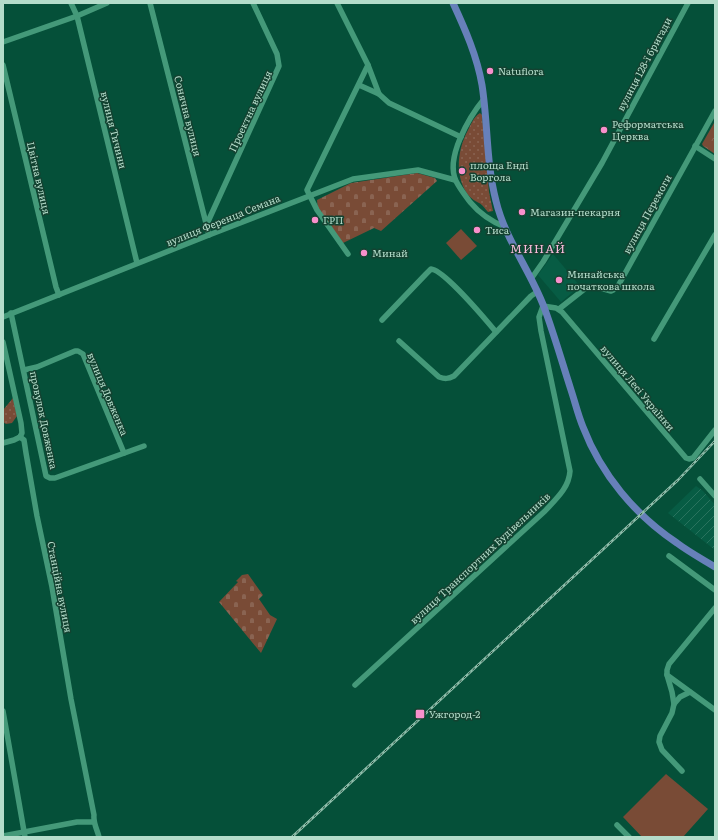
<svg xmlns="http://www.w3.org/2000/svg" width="718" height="840" font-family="Literata,serif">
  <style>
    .built { fill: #075c44 }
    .industrial { fill: url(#industrial-furrows) }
    .grass { fill: url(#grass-dots) }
    .cemetery { fill: url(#cemetery-stones) }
    .park { fill: url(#park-crowns) }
    .pitch { fill: #794b36 }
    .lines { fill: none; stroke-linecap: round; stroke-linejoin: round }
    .minor { stroke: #449979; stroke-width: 5.5 }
    .major { stroke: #6780ba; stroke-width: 7 }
    .rail-casing { stroke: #90bfac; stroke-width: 2.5 }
    .rail { stroke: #144231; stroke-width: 1; stroke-dasharray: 3; stroke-linecap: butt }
    .poi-dot { fill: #f890cc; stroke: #144231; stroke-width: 1.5 }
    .labels { text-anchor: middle; stroke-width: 3; stroke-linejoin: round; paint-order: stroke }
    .street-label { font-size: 10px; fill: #b4dcca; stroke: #144231 }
    .poi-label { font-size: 10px; fill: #b4dcca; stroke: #144231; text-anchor: start }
    .quarter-label { font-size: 12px; letter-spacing: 1px; fill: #f8bcdc; stroke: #144231 }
  </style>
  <defs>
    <pattern id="industrial-furrows" width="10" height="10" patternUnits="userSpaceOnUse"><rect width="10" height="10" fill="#075c44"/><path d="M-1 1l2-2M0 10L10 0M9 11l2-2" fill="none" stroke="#29735e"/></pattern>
    <pattern id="grass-dots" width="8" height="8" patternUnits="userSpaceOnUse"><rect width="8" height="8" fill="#794b36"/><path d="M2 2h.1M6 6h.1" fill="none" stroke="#8a6452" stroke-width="1.8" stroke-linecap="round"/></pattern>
    <pattern id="cemetery-stones" width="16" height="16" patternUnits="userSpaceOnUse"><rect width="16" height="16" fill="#794b36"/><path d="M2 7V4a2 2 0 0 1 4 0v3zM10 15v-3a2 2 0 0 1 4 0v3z" fill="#8a6452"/></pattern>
    <pattern id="park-crowns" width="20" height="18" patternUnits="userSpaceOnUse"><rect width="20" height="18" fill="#794b36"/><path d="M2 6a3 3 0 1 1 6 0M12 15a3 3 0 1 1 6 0" fill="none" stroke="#8a6452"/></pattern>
  </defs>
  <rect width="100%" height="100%" fill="#055039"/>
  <polygon class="built" points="553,254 580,286 561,302 538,275"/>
  <polygon class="industrial" points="696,486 703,491 715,505 715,550 668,513"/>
  <g class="grass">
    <path d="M480 113 482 115 489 192 493 211 488 212C485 209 482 204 479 203 475 201 472 199 469 196 455 178 457 153 466 134 470 127 473 117 480 113Z"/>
    <polygon points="13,398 17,416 12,423 6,424 3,422 3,410"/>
  </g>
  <g class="cemetery">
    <polygon points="417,173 435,178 437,181 381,231 374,228 343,243 318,208 317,200 351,183"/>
    <polygon points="248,574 263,595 259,599 270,615 277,619 261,653 219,602 238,582 236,581 242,575"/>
  </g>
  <polygon class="park" points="714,123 715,124 715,154 703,146 702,144"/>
  <g class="pitch">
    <polygon points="461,229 477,246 461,260 446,243"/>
    <polygon points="666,774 708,809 683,837 642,837 623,817"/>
  </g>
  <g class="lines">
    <g class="minor">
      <polyline points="71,3 77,16 137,263"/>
      <polyline points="150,3 209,235"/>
      <polyline points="337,3 368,65 307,190 317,210 348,254"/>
      <polyline points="3,42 77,16 107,3"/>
      <polyline points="3,65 56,287 59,295"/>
      <polyline points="368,65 379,94 389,103 461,137"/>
      <polyline points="359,85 379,94"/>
      <path d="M484 99C469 117 445 158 456 181 460 189 465 195 470 202 480 214 490 221 505 227"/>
      <polyline points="695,146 715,159"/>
      <polyline points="206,226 279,66 277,54 253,3"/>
      <polyline points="531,279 543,262 602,163 688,3"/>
      <polyline points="559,309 587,287 597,287 611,291 613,290 618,286 715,111"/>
      <polyline points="11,313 46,476 50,478 55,478 144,446"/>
      <polyline points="3,317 209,235 353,179 418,170 455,180"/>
      <path d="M382 320 426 274 431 269C444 270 486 320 496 332"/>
      <polyline points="654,339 715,235"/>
      <path d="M399 341 439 377C445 379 448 379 454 376L531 296 537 292"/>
      <polyline points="3,342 21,423 22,433 20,437"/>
      <polyline points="24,370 37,367 75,351 78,351 83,354 124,453"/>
      <path d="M20 437 24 440 26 453 37 516 52 587 71 699 94 815C93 823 97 829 99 837"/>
      <polyline points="3,443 14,440 20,437"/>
      <polyline points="700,479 715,496"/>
      <polyline points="669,556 715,590"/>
      <polyline points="715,608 669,664 667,670 667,675 715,710"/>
      <polyline points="667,675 672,692 674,704"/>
      <path d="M355 685 545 511C556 499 569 488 570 471L541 331 539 317 543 306 556 308 562 312 686 458 689 459 693 458 715 430"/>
      <polyline points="3,711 25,837"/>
      <polyline points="682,771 662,750 659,742 660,736 672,713 674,704 680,697 690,692"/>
      <polyline points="617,825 629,837"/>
      <polyline points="3,836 77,822 93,822"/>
    </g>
    <path class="major" d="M453 3C465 29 477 56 482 85 488 123 486 163 496 201 505 239 530 270 544 307 554 334 562 362 571 390 575 402 578 415 583 427 601 474 635 515 677 543 689 552 702 559 715 567"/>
    <g class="rail-casing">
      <polyline id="rail" points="292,837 678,480 715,441"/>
    </g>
    <use href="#rail" class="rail"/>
  </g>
  <g class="poi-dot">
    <circle cx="490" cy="71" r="4"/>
    <circle cx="604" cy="130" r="4"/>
    <circle cx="462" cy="171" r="4"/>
    <circle cx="522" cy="212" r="4"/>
    <circle cx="315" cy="220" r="4"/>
    <circle cx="477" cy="230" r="4"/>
    <circle cx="364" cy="253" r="4"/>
    <circle cx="559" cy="280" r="4"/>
    <rect x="415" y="709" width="10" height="10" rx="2"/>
  </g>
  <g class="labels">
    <g class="street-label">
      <text transform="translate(644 64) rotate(-62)" y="4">вулиця 128-ї бригади</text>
      <text transform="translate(250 111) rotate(-65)" y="4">Проектна вулиця</text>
      <text transform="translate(188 116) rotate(76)" y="4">Сонячна вулиця</text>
      <text transform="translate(114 130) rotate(76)" y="4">вулиця Тичини</text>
      <text transform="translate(39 178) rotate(77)" y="4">Цвітна вулиця</text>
      <text transform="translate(647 214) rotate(-61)" y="4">вулиця Перемоги</text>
      <text transform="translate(223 220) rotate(-22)" y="4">вулиця Ференца Семана</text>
      <text transform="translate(638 388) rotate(50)" y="4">вулиця Лесі Українки</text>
      <text transform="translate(108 394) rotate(67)" y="4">вулиця Довженка</text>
      <text transform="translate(44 420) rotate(78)" y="4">провулок Довженка</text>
      <text transform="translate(480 558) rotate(-43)" y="4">вулиця Транспортних Будівельників</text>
      <text transform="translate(60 587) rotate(79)" y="4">Станційна вулиця</text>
    </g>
    <g class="poi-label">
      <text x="498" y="75">Natuflora</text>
      <text x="612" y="128">Реформатська<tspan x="612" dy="12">Церква</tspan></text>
      <text x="470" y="169">площа Енді<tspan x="470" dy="12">Воргола</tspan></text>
      <text x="530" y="216">Магазин-пекарня</text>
      <text x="323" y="224">ГРП</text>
      <text x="485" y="234">Тиса</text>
      <text x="372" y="257">Минай</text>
      <text x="567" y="278">Минайська<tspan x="567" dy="12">початкова школа</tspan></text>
      <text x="429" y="718">Ужгород-2</text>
    </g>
    <g class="quarter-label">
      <text x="538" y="253">МИНАЙ</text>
    </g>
  </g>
  <rect width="718" height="840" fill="none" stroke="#b4dcca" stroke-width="8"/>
</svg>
